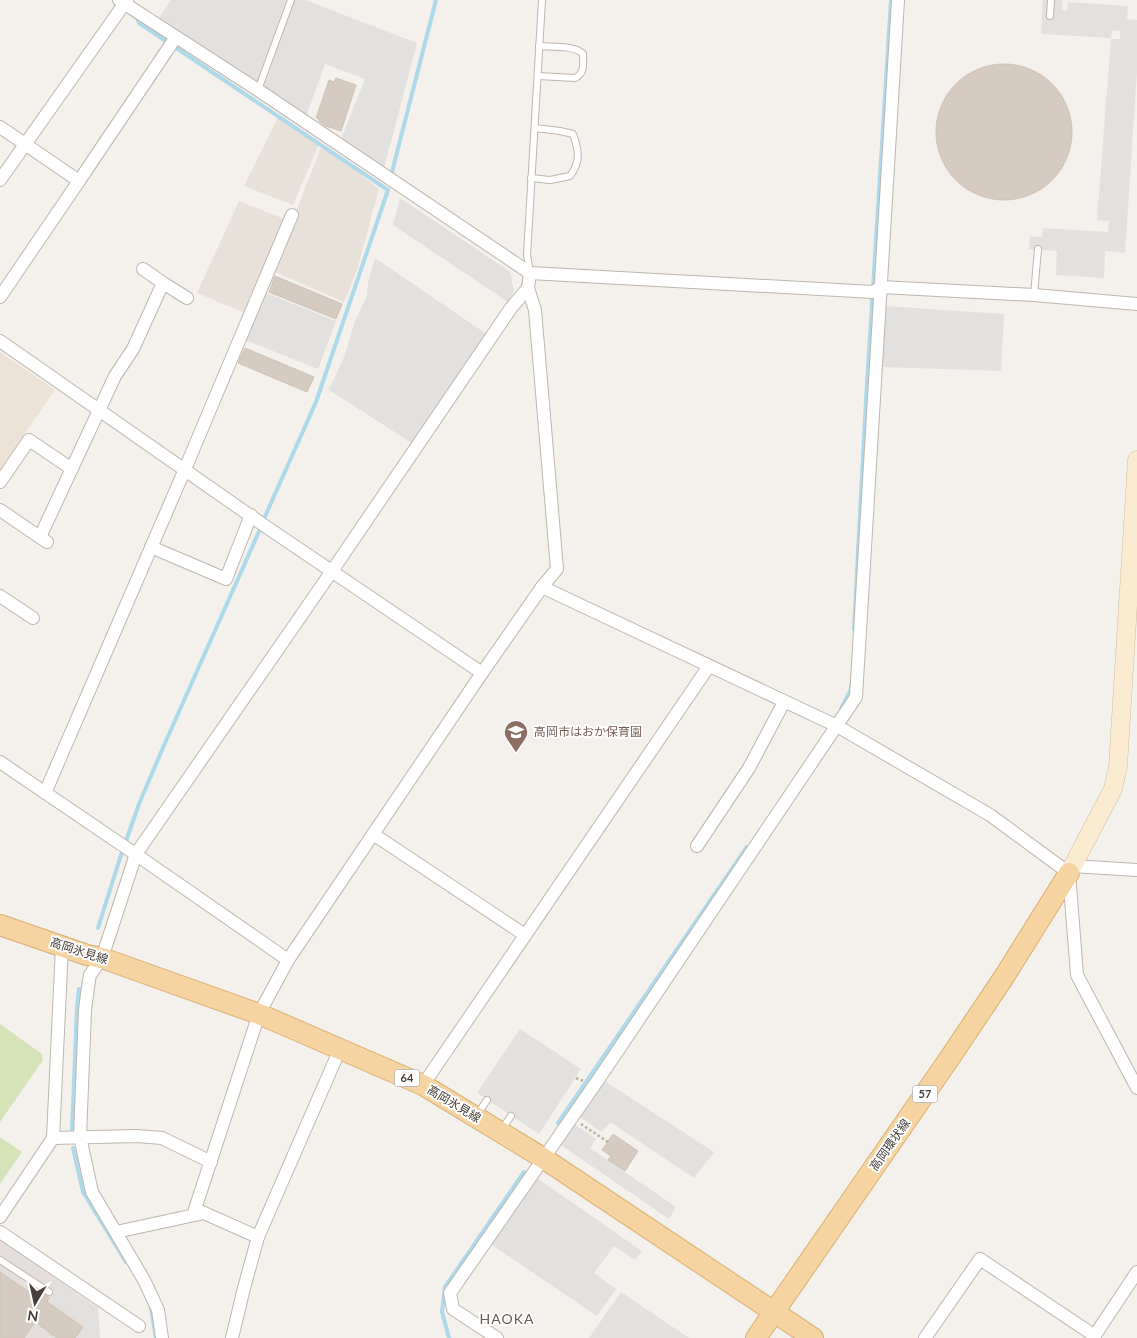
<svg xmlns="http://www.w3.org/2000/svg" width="1137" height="1338" font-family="Lato,'Noto Sans JP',sans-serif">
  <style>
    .residential { fill: #e7e1d9 }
    .industrial { fill: #e4dfdc }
    .education { fill: #ece3d6 }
    .green { fill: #d5e4b8 }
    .parking { fill: #e3e1df }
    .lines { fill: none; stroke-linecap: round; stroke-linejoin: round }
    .stream { stroke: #add9eb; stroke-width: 4 }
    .building { fill: #d5cbc1; stroke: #cfc2b5 }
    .lane-casing { stroke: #bfb7ae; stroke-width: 8 }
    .street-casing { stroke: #bfb7ae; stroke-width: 14 }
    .secondary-casing { stroke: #cfbd9e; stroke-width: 19 }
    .primary-casing { stroke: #daaf73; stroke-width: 22 }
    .path { stroke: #bfb1a0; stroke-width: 2.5; stroke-dasharray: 2.5 2.5; stroke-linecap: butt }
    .lane { stroke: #fff; stroke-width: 6 }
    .street { stroke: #fff; stroke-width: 12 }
    .secondary { stroke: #faeacf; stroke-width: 18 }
    .primary { stroke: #f5d4a2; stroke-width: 20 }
    .labels { text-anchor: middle; stroke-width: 4; stroke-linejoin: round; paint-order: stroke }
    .shield { fill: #fff; stroke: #7e7974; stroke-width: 1 }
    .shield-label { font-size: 11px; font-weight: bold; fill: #474039 }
    .education-label { font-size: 12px; fill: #785e54; stroke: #fff; text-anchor: start }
    .street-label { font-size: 12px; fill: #474039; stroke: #fff }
    .neighbourhood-label { font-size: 14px; letter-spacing: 1px; fill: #695d51; stroke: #fff }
  </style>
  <rect width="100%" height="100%" fill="#f4f0eb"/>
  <g class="residential">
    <polygon points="278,117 319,144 293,205 244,186"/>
    <polygon points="322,145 379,189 357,270 344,302 273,271"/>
    <polygon points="239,201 287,220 245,313 197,293"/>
  </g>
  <polygon class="industrial" points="0,1240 98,1308 100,1338 0,1338"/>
  <polygon class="education" points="0,352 55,390 0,469"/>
  <g class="green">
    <polygon points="0,1024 42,1054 43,1060 0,1122"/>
    <polygon points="0,1137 22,1152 0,1184"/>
  </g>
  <g class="parking">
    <polygon points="171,0 287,0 256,84 157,21"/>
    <polygon points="295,0 305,0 417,43 383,172 340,142 365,79 325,64 305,119 263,89"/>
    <polygon points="1043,0 1062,0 1062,10 1067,11 1068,2 1128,6 1127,19 1137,20 1137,71 1125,253 1105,251 1104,278 1056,275 1057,251 1029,249 1030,236 1042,237 1043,228 1108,232 1109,221 1097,220 1111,39 1120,39 1120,31 1112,30 1111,38 1041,34"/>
    <polygon points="400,198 510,272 514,291 508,302 393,225"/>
    <polygon points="375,258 488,335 412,443 329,390 345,355 355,321 367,296 368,283"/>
    <polygon points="264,292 336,321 318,369 245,340"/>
    <polygon points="886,306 1004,314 1001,371 882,367"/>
    <polygon points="520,1029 581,1069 539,1134 477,1093"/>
    <polygon points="603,1080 714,1152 694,1178 610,1122 602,1132 578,1116"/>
    <polygon points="574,1124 596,1139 590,1148 676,1207 669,1219 558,1143"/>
    <polygon points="537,1178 642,1251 635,1260 614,1246 594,1273 616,1289 597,1316 492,1245"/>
    <polygon points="58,1281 97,1308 98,1338 78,1338 87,1324 50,1299 51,1298 47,1295"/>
    <polygon points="621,1292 689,1338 589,1338"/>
  </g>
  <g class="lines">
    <g class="stream">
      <polyline points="137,17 139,23 388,190 316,402 263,521"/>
      <polyline points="392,172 436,0"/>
      <polyline points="854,629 866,400 891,0"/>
      <polyline points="841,709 851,689 851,686"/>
      <polyline points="98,928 120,858 139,804 162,750 261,527"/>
      <polyline points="558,1123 747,847"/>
      <polyline points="72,1130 77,1008 79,989"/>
      <polyline points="73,1148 83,1192 126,1262"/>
      <polyline points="151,1308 156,1338"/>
      <polyline points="449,1338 442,1312 445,1287 524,1172"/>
    </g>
  </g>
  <g class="building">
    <circle cx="1004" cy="132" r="68"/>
    <polygon points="336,78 356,85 341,131 326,126 319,121 319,119 316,118 329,80 334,82"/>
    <polygon points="275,276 342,304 336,319 269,292"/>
    <polygon points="245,348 314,377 307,392 238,363"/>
    <polygon points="613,1134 638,1151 625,1171 608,1160 611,1156 602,1150"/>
    <polygon points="0,1272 32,1294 36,1289 47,1296 49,1298 47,1302 83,1327 75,1338 57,1338 35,1322 24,1338 0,1338"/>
  </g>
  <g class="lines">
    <g class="lane-casing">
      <g id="lane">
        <polyline points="1050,16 1051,0"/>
        <path d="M538 76 575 78C585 73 583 64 583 54 575 45 551 47 539 46"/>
        <polyline points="258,90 291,0"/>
        <path d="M531 178 550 180 570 176C581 161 579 151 573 134L560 131 535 128"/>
        <polyline points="530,272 527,255 542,0"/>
        <polyline points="1034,295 1038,249"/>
        <polyline points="477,1115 487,1100"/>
        <polyline points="502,1129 511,1116"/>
        <polyline points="0,1260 49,1292"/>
      </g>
    </g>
    <g class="street-casing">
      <g id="street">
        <polyline points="119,0 258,90 530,273 873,292 881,287 1034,295 1137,304"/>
        <polyline points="0,127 79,181 0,297"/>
        <polyline points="0,180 127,0"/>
        <polyline points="79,181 176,37"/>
        <polyline points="143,269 163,283"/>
        <polyline points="0,341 265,526 482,673"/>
        <polyline points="0,482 29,440 72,469"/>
        <polyline points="0,510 47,542"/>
        <polyline points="40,537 115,376 133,349 163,283 187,298"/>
        <polyline points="151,547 226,579 251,515"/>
        <polyline points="542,587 837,726 990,815 1069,873 1077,975 1137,1088"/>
        <polyline points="0,596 33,618"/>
        <polyline points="0,762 128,849 288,960"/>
        <polyline points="45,793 185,469 292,215"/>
        <polyline points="373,834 525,935"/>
        <polyline points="697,846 749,768 784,702"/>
        <polyline points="1072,866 1137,870"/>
        <polyline points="423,1085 709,666"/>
        <polyline points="53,1138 137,1136 162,1138 211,1162"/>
        <polyline points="0,1217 53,1138 62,946"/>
        <polyline points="0,1232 139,1326"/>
        <polyline points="116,1232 204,1213"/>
        <polyline points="258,1237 195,1209 259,1014 288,960 482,673 542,587 557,569 535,310 528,288 530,273"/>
        <polyline points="162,1338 158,1310 144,1280 92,1192 80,1137 85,1010 88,987 90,975 102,958 136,854 332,571 511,308 528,288"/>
        <polyline points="232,1338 244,1288 258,1237 340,1049"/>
        <polyline points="497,1338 453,1309 450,1293 598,1080 856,697 898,0"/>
        <polyline points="925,1338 980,1259 1095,1336"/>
        <polyline points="1093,1338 1137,1272"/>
      </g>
    </g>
    <g class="secondary-casing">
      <polyline id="secondary" points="1069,873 1113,789 1118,766 1137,460"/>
    </g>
    <g class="primary-casing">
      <g id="primary">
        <polyline points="0,925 87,955 102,958 259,1014 423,1085 543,1158 813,1338"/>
        <polyline points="756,1338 949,1059 1004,977 1069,873"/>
      </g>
    </g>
    <g class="path">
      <polyline points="576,1078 583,1081"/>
      <polyline points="581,1124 608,1142"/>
    </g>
    <use href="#lane" class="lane"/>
    <use href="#street" class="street"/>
    <use href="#secondary" class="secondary"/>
    <use href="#primary" class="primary"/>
  </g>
  <defs>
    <g id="school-pin" transform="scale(1.25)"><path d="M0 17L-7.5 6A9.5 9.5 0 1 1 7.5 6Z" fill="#8d6e63" stroke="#fff"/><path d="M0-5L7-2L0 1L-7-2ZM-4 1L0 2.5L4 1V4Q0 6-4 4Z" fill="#fff"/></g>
  </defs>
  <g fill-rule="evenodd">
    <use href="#school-pin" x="516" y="732"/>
  </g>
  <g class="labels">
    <g class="shield">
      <rect x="394.5" y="1069.5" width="25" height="17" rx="4"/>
      <rect x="912.5" y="1085.5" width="25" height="17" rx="4"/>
    </g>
    <g class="shield-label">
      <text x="407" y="1082">64</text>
      <text x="925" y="1098">57</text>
    </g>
    <g class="education-label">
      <text x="534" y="736">高岡市はおか保育園</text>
    </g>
    <g class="street-label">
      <text transform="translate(79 951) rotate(18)" y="4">高岡氷見線</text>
      <text transform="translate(454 1104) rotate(31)" y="4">高岡氷見線</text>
      <text transform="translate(890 1145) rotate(-55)" y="4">高岡環状線</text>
    </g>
    <g class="neighbourhood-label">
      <text x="507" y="1324">HAOKA</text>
    </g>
  </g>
  <g transform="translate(35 1303) rotate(189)" stroke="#ffffff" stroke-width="4" paint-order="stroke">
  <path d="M0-4L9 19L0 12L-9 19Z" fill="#474039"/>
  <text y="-8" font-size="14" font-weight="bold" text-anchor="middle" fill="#474039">N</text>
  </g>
</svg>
